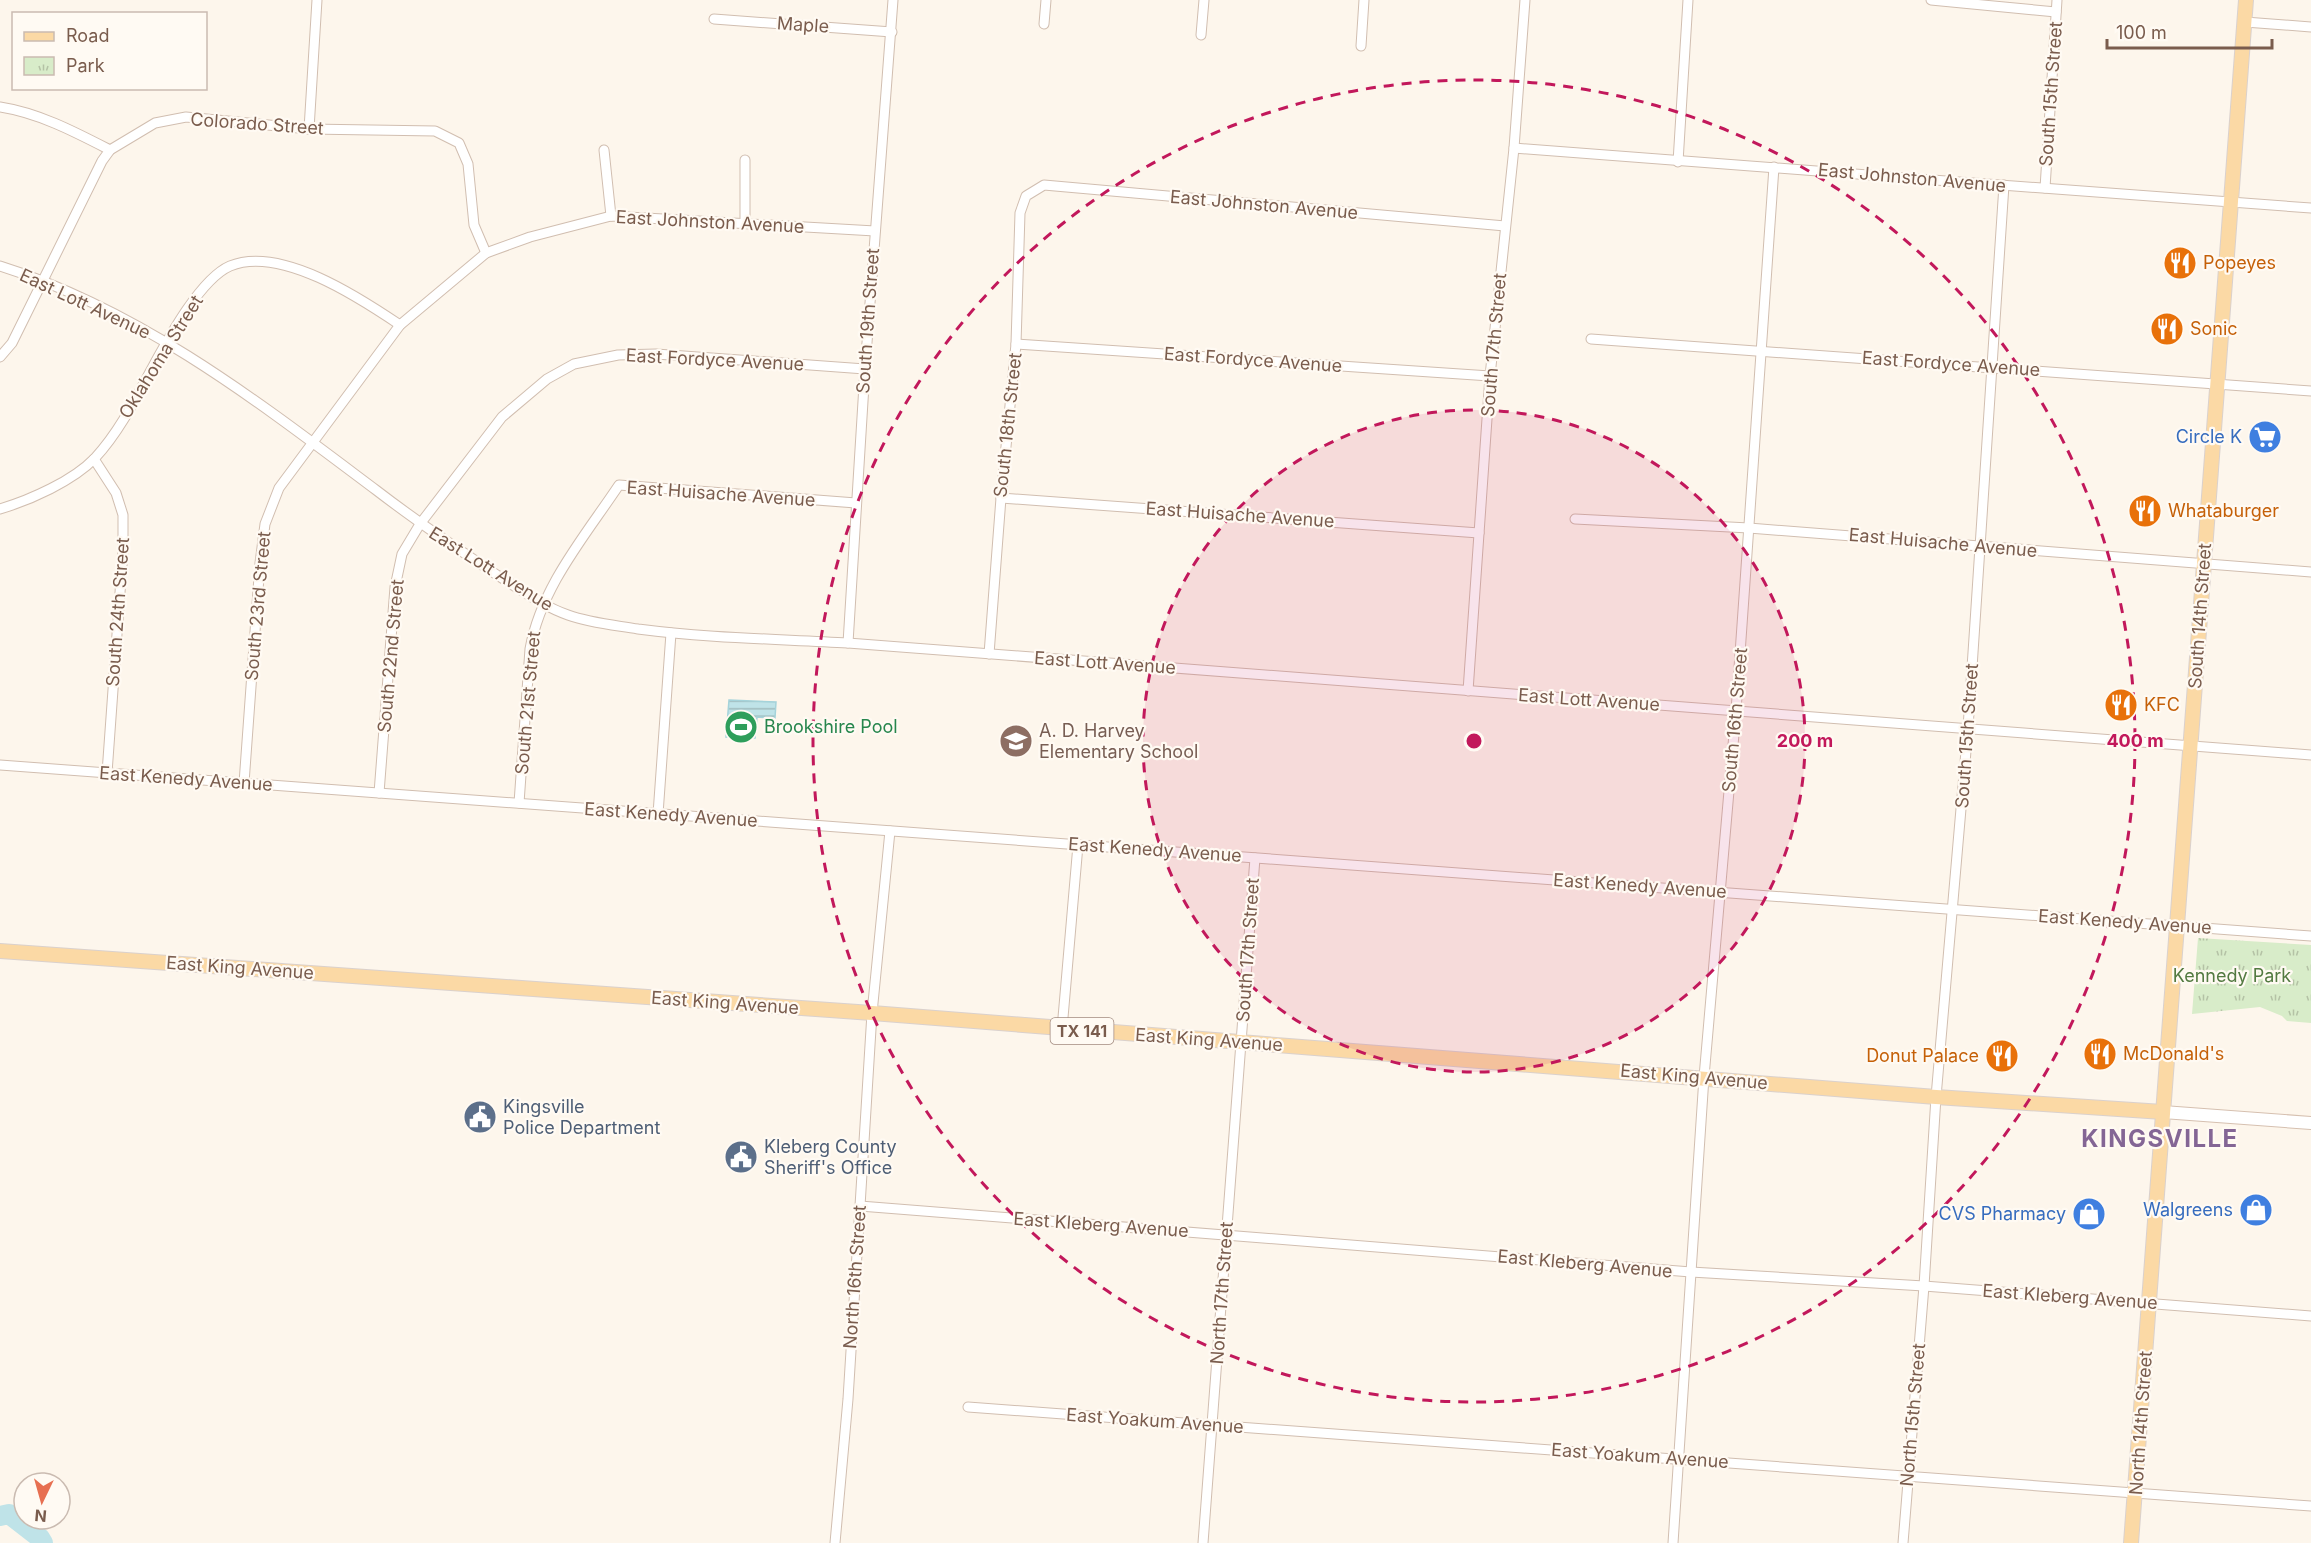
<svg xmlns="http://www.w3.org/2000/svg" width="2311" height="1543" font-family="Inter,sans-serif">
  <style>
    .park { fill: url(#park-tufts) }
    .water { fill: url(#water-rules); stroke: #a5d3da; stroke-width: 1.5 }
    .lines { fill: none; stroke-linecap: round; stroke-linejoin: round }
    .river { stroke: #bfe3e8; stroke-width: 20 }
    .street-casing { stroke: #d1beb0; stroke-width: 11 }
    .secondary-casing { stroke: #d6c0b0; stroke-width: 14 }
    .primary-casing { stroke: #dad1cd; stroke-width: 16 }
    .street { stroke: #fff; stroke-width: 9 }
    .secondary { stroke: #fff; stroke-width: 12 }
    .primary { stroke: #fbd9a5; stroke-width: 14 }
    .ring { fill: none; stroke: #c2185b; stroke-width: 3; stroke-dasharray: 10 8 }
    .labels { text-anchor: middle; stroke-width: 4.5; stroke-linejoin: round; paint-order: stroke }
    .shield { fill: #fffaf3; stroke: #a28b7f; stroke-width: 1.5 }
    .shield-label { font-size: 16px; font-weight: bold; fill: #7a5c4d }
    .street-label { font-size: 18px; fill: #7a5c4d; stroke: #fffaf3 }
    .food-label { font-size: 18px; fill: #c56008; stroke: #fffaf3; text-anchor: start }
    .shop-label { font-size: 18px; fill: #366cbe; stroke: #fffaf3; text-anchor: end }
    .leisure-label { font-size: 18px; fill: #27864d; stroke: #fffaf3; text-anchor: start }
    .education-label { font-size: 18px; fill: #785e54; stroke: #fffaf3; text-anchor: start }
    .park-label { font-size: 18px; fill: #537a41; stroke: #fffaf3 }
    .service-label { font-size: 18px; fill: #4e5e75; stroke: #fffaf3; text-anchor: start }
    .district-label { font-size: 24px; font-weight: bold; letter-spacing: 1.5px; fill: #846695; stroke: #fffaf3 }
    .centre { fill: #c2185b; stroke: #fffaf3; stroke-width: 3 }
    .ring-label { font-size: 18px; text-anchor: middle; font-weight: bold; fill: #c2185b; stroke: #fffaf3; stroke-width: 4.5; stroke-linejoin: round; paint-order: stroke }
  </style>
  <defs>
    <pattern id="park-tufts" width="24" height="20" patternUnits="userSpaceOnUse" patternTransform="scale(1.5)"><rect width="24" height="20" fill="#d8ecc9"/><path d="M3 7l-1-3M5 7V3M7 7l1-3M15 17l-1-3M17 17v-4M19 17l1-3" fill="none" stroke="#b4c2a5"/></pattern>
    <pattern id="water-rules" width="6" height="5" patternUnits="userSpaceOnUse" patternTransform="scale(1.5)"><rect width="6" height="5" fill="#bfe3e8"/><path d="M0 2.5h6" fill="none" stroke="#a0bbbe"/></pattern>
  </defs>
  <rect width="100%" height="100%" fill="#fdf6ec"/>
  <polygon class="park" points="2198,938 2311,945 2311,1023 2287,1021 2282,1016 2260,1007 2192,1014"/>
  <polygon class="water" points="729,700 776,702 775,718 757,717 755,738 726,737"/>
  <g class="lines">
    <polyline class="river" points="0,1516 9,1514 40,1538 43,1543"/>
    <g class="street-casing">
      <g id="street">
        <polyline points="1931,0 2056,12"/>
        <polyline points="714,19 892,32"/>
        <polyline points="2245,22 2311,27"/>
        <polyline points="1044,24 1046,0"/>
        <polyline points="1201,35 1204,0"/>
        <polyline points="1361,46 1364,0"/>
        <path d="M0 107C39 113 75 132 110 150"/>
        <polyline points="309,129 317,0"/>
        <path d="M1514 148C1780 169 2045 188 2311 208"/>
        <polyline points="604,150 611,216"/>
        <polyline points="745,160 745,222"/>
        <polyline points="1678,162 1688,0"/>
        <polyline points="2045,188 2057,0"/>
        <path d="M0 266C141 310 260 403 376 490 415 520 456 548 497 575 520 589 542 606 568 615 590 623 614 625 638 629 707 638 778 639 848 643L2311 755"/>
        <polyline points="1591,339 2311,391"/>
        <polyline points="1016,344 1490,376"/>
        <polyline points="0,357 12,343 102,161 110,150 155,123 186,117 309,129 435,131 459,143 468,164 474,225 486,253"/>
        <polyline points="94,459 116,493 123,515 123,551 107,773"/>
        <polyline points="1001,498 1479,533"/>
        <path d="M0 509C30 500 73 481 95 458 119 432 135 400 151 370 167 341 200 279 230 266 280 245 360 298 400 325"/>
        <polyline points="1575,519 1749,528 2311,572"/>
        <polyline points="848,643 865,369 893,0"/>
        <polyline points="989,654 1001,498 1016,344 1020,213 1026,196 1044,185 1505,226"/>
        <polyline points="1468,691 1490,376 1514,148 1525,0"/>
        <polyline points="0,765 2311,936"/>
        <polyline points="244,783 260,563 265,524 279,488 400,325 486,253 530,237 611,216 875,231"/>
        <polyline points="379,793 395,587 402,554 420,524 502,417 547,379 574,364 618,355 656,354 865,369"/>
        <path d="M519 803 530 649C541 587 585 536 619 485L856 503"/>
        <polyline points="658,814 671,633"/>
        <polyline points="1062,1029 1078,845"/>
        <polyline points="860,1206 1691,1272 1924,1286 2311,1316"/>
        <polyline points="968,1407 2311,1506"/>
        <polyline points="835,1543 848,1399 872,1013 890,831"/>
        <polyline points="1203,1543 1255,858"/>
        <polyline points="1673,1543 1704,1077 1736,711 1774,167"/>
        <polyline points="1903,1543 1924,1286 1936,1097 1968,728 2004,185"/>
      </g>
    </g>
    <g class="secondary-casing">
      <polyline id="secondary" points="2163,1112 2311,1123"/>
    </g>
    <g class="primary-casing">
      <g id="primary">
        <polyline points="0,951 872,1013 1936,1097 2163,1112"/>
        <polyline points="2131,1543 2246,0"/>
      </g>
    </g>
    <use href="#street" class="street"/>
    <use href="#secondary" class="secondary"/>
    <use href="#primary" class="primary"/>
  </g>
  <circle cx="1474" cy="741" r="331" fill="#c2185b" fill-opacity=".12"/>
  <g class="ring">
    <circle cx="1474" cy="741" r="331"/>
    <circle cx="1474" cy="741" r="661"/>
  </g>
  <defs>
    <g id="restaurant-disc" transform="scale(1.725)"><circle r="9.5" fill="#e8710a" stroke="#fffaf3"/><path d="M-5-6h1v4h1v-4h1v4h1v-4h1v5L-1.5 .5V6h-2V.5L-5-1ZM5-6V6H3V1.5H1.5Q1.5-4 5-6Z" fill="#fff"/></g>
    <g id="supermarket-disc" transform="scale(1.725)"><circle r="9.5" fill="#3f7fe0" stroke="#fffaf3"/><path d="M-6-5.5h2.5l.6 2H6L4.5 2H-2.5L-4.4-4H-6ZM-1.5 3.2a1.3 1.3 0 1 0 .1 0ZM3 3.2a1.3 1.3 0 1 0 .1 0Z" fill="#fff"/></g>
    <g id="stadium-disc" transform="scale(1.725)"><circle r="9.5" fill="#2e9e5b" stroke="#fffaf3"/><path d="M0-5a6.5 5 0 1 0 0 10a6.5 5 0 1 0 0-10ZM-3.5-1.8h7v3.6h-7Z" fill="#fff"/></g>
    <g id="school-disc" transform="scale(1.725)"><circle r="9.5" fill="#8d6e63" stroke="#fffaf3"/><path d="M0-5L7-2L0 1L-7-2ZM-4 1L0 2.5L4 1V4Q0 6-4 4Z" fill="#fff"/></g>
    <g id="civic-disc" transform="scale(1.725)"><circle r="9.5" fill="#5c6f8a" stroke="#fffaf3"/><path d="M-.6-6.5H3V-4.5H.6V-3L4-1V1h2V6H-6V1h2V-1L-.6-3ZM-1.2 2.5V6h2.4V2.5Z" fill="#fff"/></g>
    <g id="shop-disc" transform="scale(1.725)"><circle r="9.5" fill="#3f7fe0" stroke="#fffaf3"/><path d="M-5-2.5h2.3a2.7 3.5 0 0 1 5.4 0H5L5.5 6h-11ZM-1.5-2.5h3a1.5 2.3 0 0 0-3 0Z" fill="#fff"/></g>
  </defs>
  <g fill-rule="evenodd">
    <use href="#restaurant-disc" x="2180" y="263"/>
    <use href="#restaurant-disc" x="2167" y="329"/>
    <use href="#supermarket-disc" x="2265" y="437"/>
    <use href="#restaurant-disc" x="2145" y="511"/>
    <use href="#restaurant-disc" x="2121" y="705"/>
    <use href="#stadium-disc" x="741" y="727"/>
    <use href="#school-disc" x="1016" y="741"/>
    <use href="#restaurant-disc" x="2100" y="1054"/>
    <use href="#restaurant-disc" x="2002" y="1056"/>
    <use href="#civic-disc" x="480" y="1117"/>
    <use href="#civic-disc" x="741" y="1157"/>
    <use href="#shop-disc" x="2256" y="1210"/>
    <use href="#shop-disc" x="2089" y="1214"/>
  </g>
  <g class="labels">
    <rect class="shield" x="1050.5" y="1018" width="63" height="26" rx="4.5"/>
    <g class="shield-label">
      <text x="1082" y="1037">TX 141</text>
    </g>
    <g class="street-label">
      <text transform="translate(803 25) rotate(4)" y="6">Maple</text>
      <text transform="translate(2051 94) rotate(-86)" y="6">South 15th Street</text>
      <text transform="translate(257 124) rotate(4)" y="6">Colorado Street</text>
      <text transform="translate(1912 178) rotate(5)" y="6">East Johnston Avenue</text>
      <text transform="translate(1264 205) rotate(5)" y="6">East Johnston Avenue</text>
      <text transform="translate(710 222) rotate(3)" y="6">East Johnston Avenue</text>
      <text transform="translate(85 304) rotate(25)" y="6">East Lott Avenue</text>
      <text transform="translate(868 321) rotate(-86)" y="6">South 19th Street</text>
      <text transform="translate(1494 345) rotate(-85)" y="6">South 17th Street</text>
      <text transform="translate(161 357) rotate(-58)" y="6">Oklahoma Street</text>
      <text transform="translate(715 360) rotate(3)" y="6">East Fordyce Avenue</text>
      <text transform="translate(1253 360) rotate(4)" y="6">East Fordyce Avenue</text>
      <text transform="translate(1951 364) rotate(4)" y="6">East Fordyce Avenue</text>
      <text transform="translate(1008 425) rotate(-84)" y="6">South 18th Street</text>
      <text transform="translate(721 494) rotate(4)" y="6">East Huisache Avenue</text>
      <text transform="translate(1240 515) rotate(4)" y="6">East Huisache Avenue</text>
      <text transform="translate(1943 543) rotate(5)" y="6">East Huisache Avenue</text>
      <text transform="translate(491 569) rotate(32)" y="6">East Lott Avenue</text>
      <text transform="translate(258 606) rotate(-85)" y="6">South 23rd Street</text>
      <text transform="translate(118 612) rotate(-86)" y="6">South 24th Street</text>
      <text transform="translate(2200 616) rotate(-86)" y="6">South 14th Street</text>
      <text transform="translate(391 656) rotate(-85)" y="6">South 22nd Street</text>
      <text transform="translate(1105 663) rotate(4)" y="6">East Lott Avenue</text>
      <text transform="translate(1589 700) rotate(4)" y="6">East Lott Avenue</text>
      <text transform="translate(528 703) rotate(-85)" y="6">South 21st Street</text>
      <text transform="translate(1735 720) rotate(-85)" y="6">South 16th Street</text>
      <text transform="translate(1967 736) rotate(-86)" y="6">South 15th Street</text>
      <text transform="translate(186 779) rotate(4)" y="6">East Kenedy Avenue</text>
      <text transform="translate(671 815) rotate(4)" y="6">East Kenedy Avenue</text>
      <text transform="translate(1155 850) rotate(4)" y="6">East Kenedy Avenue</text>
      <text transform="translate(1640 886) rotate(4)" y="6">East Kenedy Avenue</text>
      <text transform="translate(2125 922) rotate(4)" y="6">East Kenedy Avenue</text>
      <text transform="translate(1248 950) rotate(-86)" y="6">South 17th Street</text>
      <text transform="translate(240 968) rotate(4)" y="6">East King Avenue</text>
      <text transform="translate(725 1003) rotate(4)" y="6">East King Avenue</text>
      <text transform="translate(1209 1040) rotate(4)" y="6">East King Avenue</text>
      <text transform="translate(1694 1077) rotate(5)" y="6">East King Avenue</text>
      <text transform="translate(1101 1225) rotate(4)" y="6">East Kleberg Avenue</text>
      <text transform="translate(1585 1264) rotate(5)" y="6">East Kleberg Avenue</text>
      <text transform="translate(855 1277) rotate(-86)" y="6">North 16th Street</text>
      <text transform="translate(1222 1293) rotate(-86)" y="6">North 17th Street</text>
      <text transform="translate(2070 1297) rotate(4)" y="6">East Kleberg Avenue</text>
      <text transform="translate(1913 1415) rotate(-85)" y="6">North 15th Street</text>
      <text transform="translate(1155 1421) rotate(4)" y="6">East Yoakum Avenue</text>
      <text transform="translate(2141 1423) rotate(-86)" y="6">North 14th Street</text>
      <text transform="translate(1640 1456) rotate(4)" y="6">East Yoakum Avenue</text>
    </g>
    <g class="food-label">
      <text x="2203" y="269">Popeyes</text>
      <text x="2190" y="335">Sonic</text>
      <text x="2168" y="517">Whataburger</text>
      <text x="2144" y="711">KFC</text>
      <text x="2123" y="1060">McDonald's</text>
      <text x="1979" y="1062" text-anchor="end">Donut Palace</text>
    </g>
    <g class="shop-label">
      <text x="2242" y="443">Circle K</text>
      <text x="2233" y="1216">Walgreens</text>
      <text x="2066" y="1220">CVS Pharmacy</text>
    </g>
    <g class="leisure-label">
      <text x="764" y="733">Brookshire Pool</text>
    </g>
    <g class="education-label">
      <text x="1039" y="737">A. D. Harvey<tspan x="1039" dy="21">Elementary School</tspan></text>
    </g>
    <g class="park-label">
      <text x="2232" y="982">Kennedy Park</text>
    </g>
    <g class="service-label">
      <text x="503" y="1113">Kingsville<tspan x="503" dy="21">Police Department</tspan></text>
      <text x="764" y="1153">Kleberg County<tspan x="764" dy="21">Sheriff's Office</tspan></text>
    </g>
    <g class="district-label">
      <text x="2160" y="1147">KINGSVILLE</text>
    </g>
  </g>
  <circle cx="1474" cy="741" r="9" class="centre"/>
  <g class="ring-label">
    <text x="1805" y="747">200 m</text>
    <text x="2135" y="747">400 m</text>
  </g>
  <rect x="12" y="12" width="195" height="78" fill="#fffaf3" stroke="#cabbb1" stroke-width="1.5"/>
  <rect x="24" y="32" width="30" height="9" fill="#fbd9a5" stroke="#cabbb1" stroke-width="1.5"/>
  <text x="66" y="42" font-size="18" fill="#7a5c4d">Road</text>
  <rect x="24" y="57" width="30" height="18" fill="url(#park-tufts)" stroke="#cabbb1" stroke-width="1.5"/>
  <text x="66" y="72" font-size="18" fill="#7a5c4d">Park</text>
  <g transform="translate(42 1501) rotate(185)"><circle r="28" fill="#fffaf3" stroke="#cabbb1" stroke-width="1.5"/>
  <path d="M0-4.5L10 22L0 15L-10 22Z" fill="#e76f51"/>
  <text y="-9" font-size="16" font-weight="bold" text-anchor="middle" fill="#7a5c4d">N</text>
  </g>
  <path d="M2107 39v9h165v-9" fill="none" stroke="#7a5c4d" stroke-width="3"/>
  <text x="2116" y="39" font-size="18" fill="#7a5c4d" stroke="#fffaf3" stroke-width="4.5" paint-order="stroke">100 m</text>
</svg>
